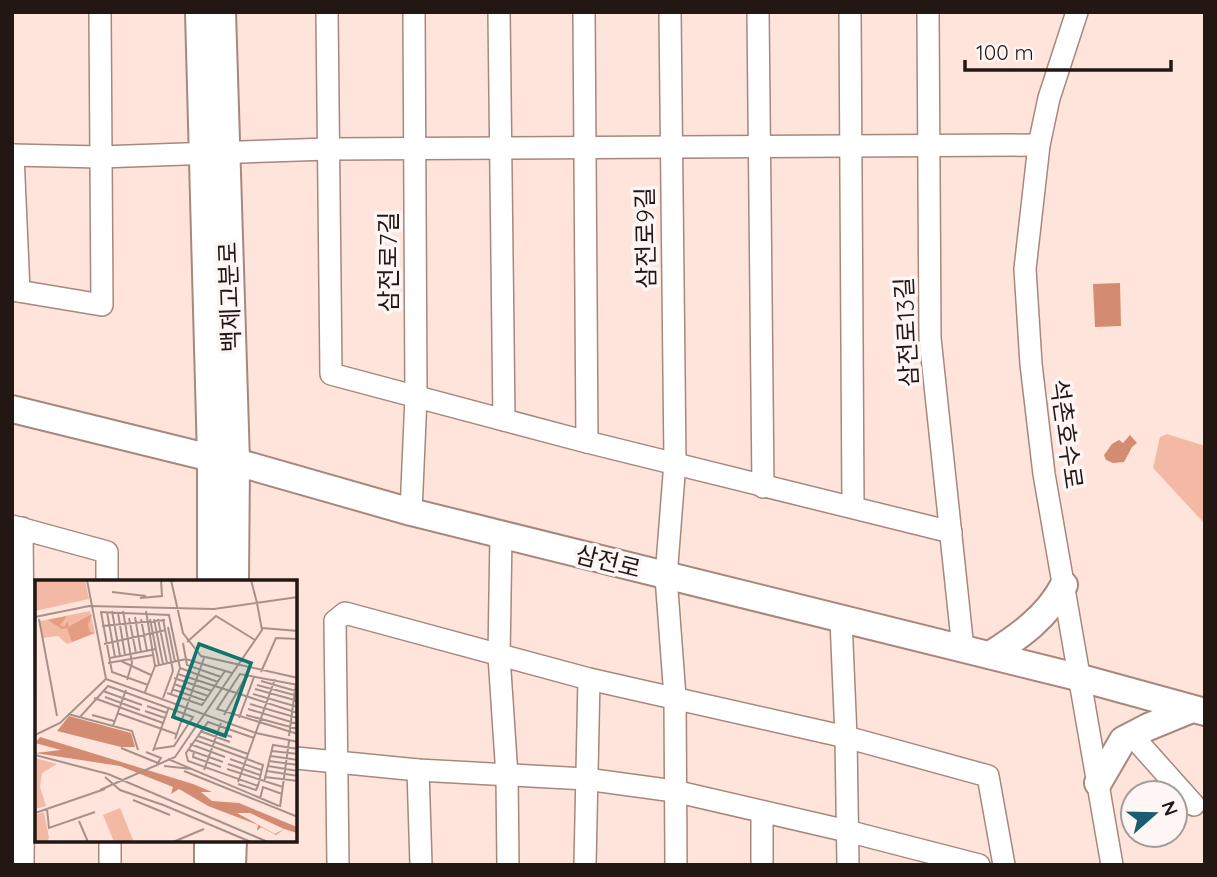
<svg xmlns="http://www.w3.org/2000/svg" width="1217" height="877" font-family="Quicksand,'Noto Sans KR',sans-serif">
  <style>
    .green { fill: #f3b9a4 }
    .water { fill: #d38c72 }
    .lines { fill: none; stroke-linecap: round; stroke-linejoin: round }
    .minor-casing { stroke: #a6887d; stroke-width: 24 }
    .major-casing { stroke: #a6887d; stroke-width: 30 }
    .minor { stroke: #fff; stroke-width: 21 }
    .major { stroke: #fff; stroke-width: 26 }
    .labels { text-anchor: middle; stroke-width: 7; stroke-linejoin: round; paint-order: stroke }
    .street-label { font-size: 24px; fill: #221713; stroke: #fdf6f4 }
    .inset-road { fill: none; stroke: #a7928b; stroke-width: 2 }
    .view { fill: #0f766e; fill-opacity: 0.15; stroke: #0f766e; stroke-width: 3.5 }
    .inset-edge { fill: none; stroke: #221713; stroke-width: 3.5 }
  </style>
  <rect width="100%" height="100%" fill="#ffe4db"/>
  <polygon class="green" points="1167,434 1205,446 1205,524 1153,468 1160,437"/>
  <g class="water">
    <polygon points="1120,283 1121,326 1095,327 1093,284"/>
    <polygon points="1130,435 1137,443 1132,447 1124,462 1113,463 1106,460 1104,455 1112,444 1119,440 1123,443"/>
  </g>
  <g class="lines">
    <g class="minor-casing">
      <g id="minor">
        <polyline points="327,12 331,374 587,442 951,532"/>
        <polyline points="499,12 504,420"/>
        <polyline points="584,12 587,442"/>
        <polyline points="670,12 675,462 666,577 675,697 676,865"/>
        <polyline points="758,12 763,487"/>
        <polyline points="850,12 853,507"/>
        <polyline points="928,12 930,338 963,649"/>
        <polyline points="1077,12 1049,98 1039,145 1025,269 1031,364 1044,474 1112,865"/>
        <polyline points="12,155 100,157 328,149 1039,145"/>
        <polyline points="13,155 19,291"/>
        <polyline points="12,290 102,305 100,12"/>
        <polyline points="411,512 416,397 414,12"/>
        <polyline points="12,526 107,552 107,581"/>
        <polyline points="22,528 24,750 23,865"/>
        <polyline points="501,535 499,656 507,776 508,865"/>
        <polyline points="841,620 846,737 848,865"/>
        <polyline points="1136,740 1194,805"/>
        <polyline points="296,758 418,770 586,779 674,791 847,831 979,865"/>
        <polyline points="418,770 421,865"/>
        <polyline points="762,812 762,865"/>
        <polyline points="110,865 110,840"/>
        <polyline points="338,865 335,621 345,613 589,679 846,737 988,776 1004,865"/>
        <polyline points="585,865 589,679"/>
      </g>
    </g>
    <g class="major-casing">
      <g id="major">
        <polyline points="199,12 211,458 211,581"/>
        <polyline points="222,12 236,462 235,581"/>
        <polyline points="12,409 211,458 236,462 411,512 1081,678 1205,712"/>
        <path d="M990 655C1020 636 1047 617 1064 585"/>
        <polyline points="1098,783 1123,740 1148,727 1192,709"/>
        <polyline points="208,865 208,840"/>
        <polyline points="232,865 233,840"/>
      </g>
    </g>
    <use href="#minor" class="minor"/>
    <use href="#major" class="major"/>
  </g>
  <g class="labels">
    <g class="street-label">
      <text transform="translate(646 238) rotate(-91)" y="8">삼전로9길</text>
      <text transform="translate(389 262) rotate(-90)" y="8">삼전로7길</text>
      <text transform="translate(230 297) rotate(-92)" y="8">백제고분로</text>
      <text transform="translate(907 332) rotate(-93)" y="8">삼전로13길</text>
      <text transform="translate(1066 434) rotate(82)" y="8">석촌호수로</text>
      <text transform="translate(608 562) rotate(14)" y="8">삼전로</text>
    </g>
  </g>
  <g transform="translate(35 580)">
    <rect width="262" height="262" fill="#ffe4db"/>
    <path d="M0 0H50L54 19 0 31ZM55 31 60 53 32 64 23 56 8 58 5 41ZM0 178 22 184 7 193 5 207 11 226 0 229ZM85 228 99 262H79L68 235ZM9 232 14 258 12 262H0V235Z" fill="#f3b9a4"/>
    <path d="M57 34 53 45 55 52 60 53 37 62 32 48 27 49 13 40 32 36 25 45 29 47 33 41V47Z" fill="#e59c81"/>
    <path d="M34 136 96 153 100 167H86L22 151ZM5 157 158 204 177 212H166L177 221 204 223 262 247V253L249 249 241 255 226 247 222 251 223 245 173 226 144 209 136 214 138 207 85 186 0 173 26 170 0 163ZM202 233H215L249 249 240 254Z" fill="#d38c72" fill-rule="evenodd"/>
    <path class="inset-road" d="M52 0 71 99 221 153 263 162M136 0 148 53 166 76 263 98M216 0 222 23M77 12 111 16M105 18 127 16 126 0M77 31 85 76M88 31 97 83 92 100M72 32 80 77M83 33 90 75M0 37 54 26 179 29 263 17M100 37 106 72M94 38 101 73M4 39 22 136M106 39 112 71M115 39 124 85M119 39 128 84M123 39 132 83M128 39 138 91 128 118M67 46 130 40M133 47 140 82M227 48 263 51M152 62 181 36 220 60M148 63 152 85 186 97M69 64 131 50M75 78 121 69M86 81 116 95M73 83 118 75M120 86 151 79 197 93M145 88 183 102M226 92 241 58 263 59M143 94 263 133M139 98 177 111M226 101 261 111M139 104 173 116M113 105 77 92 66 32 134 35 145 88 136 114M222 105 263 116M263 105 205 94 182 129 263 154M137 109 171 121M220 109 263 121M68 111 107 125M110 112 120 86 111 31M132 113 167 125 190 91M218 114 263 127M70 117 105 130M59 118 128 143M215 124 263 138M112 126 132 133M213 129 263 144M110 131 130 138M82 133 141 154M33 134 97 151 103 170M57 135 79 141M189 135 212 95M211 135 263 149M45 137 73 106 158 137 139 166 119 169M204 138 219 97M78 146 91 110M169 147 197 157M165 151 195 162M0 155 25 143 72 98M163 156 213 174M254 156 261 103M219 158 173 142 151 173 153 181 223 206M140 159 169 78M160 160 228 185 223 206M155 164 190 177M86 168 123 183M154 170 188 182M118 171 134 127M159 171 158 177 186 187M237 171 263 174M111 172 126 178 121 186M0 175 73 194 233 262M236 176 263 180M133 179 244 226M195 179 226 190M234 181 263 185M193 184 225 195M129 186 157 189M233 186 263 191M192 189 248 207M169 190 186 143M149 191 263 237M232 191 263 196M70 197 85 210 131 226M230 197 263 201M203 202 240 99M229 202 238 165 263 169M203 204 221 210 223 206M65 210 140 177 227 50 222 23M225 219 228 207 247 214M98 220 135 235M126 224 216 262M245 227 254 161M12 229 14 248 60 232M0 233 70 209M44 241 53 262M138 262 169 249"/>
    <path class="view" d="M164 64 216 83 190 156 138 137Z"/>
    <rect width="262" height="262" class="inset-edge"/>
  </g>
  <rect width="1217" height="877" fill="none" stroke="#221713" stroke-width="28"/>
  <g transform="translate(1154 814) rotate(70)"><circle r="33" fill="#fdf6f4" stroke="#a59d9a" stroke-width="2"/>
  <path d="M0-5L12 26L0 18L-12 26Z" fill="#1b5e71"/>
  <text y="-10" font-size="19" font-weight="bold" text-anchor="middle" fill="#221713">N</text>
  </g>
  <path d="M965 60v10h206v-10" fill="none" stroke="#221713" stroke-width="3.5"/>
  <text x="976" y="60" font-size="21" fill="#221713" stroke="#fdf6f4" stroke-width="5" paint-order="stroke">100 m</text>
</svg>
